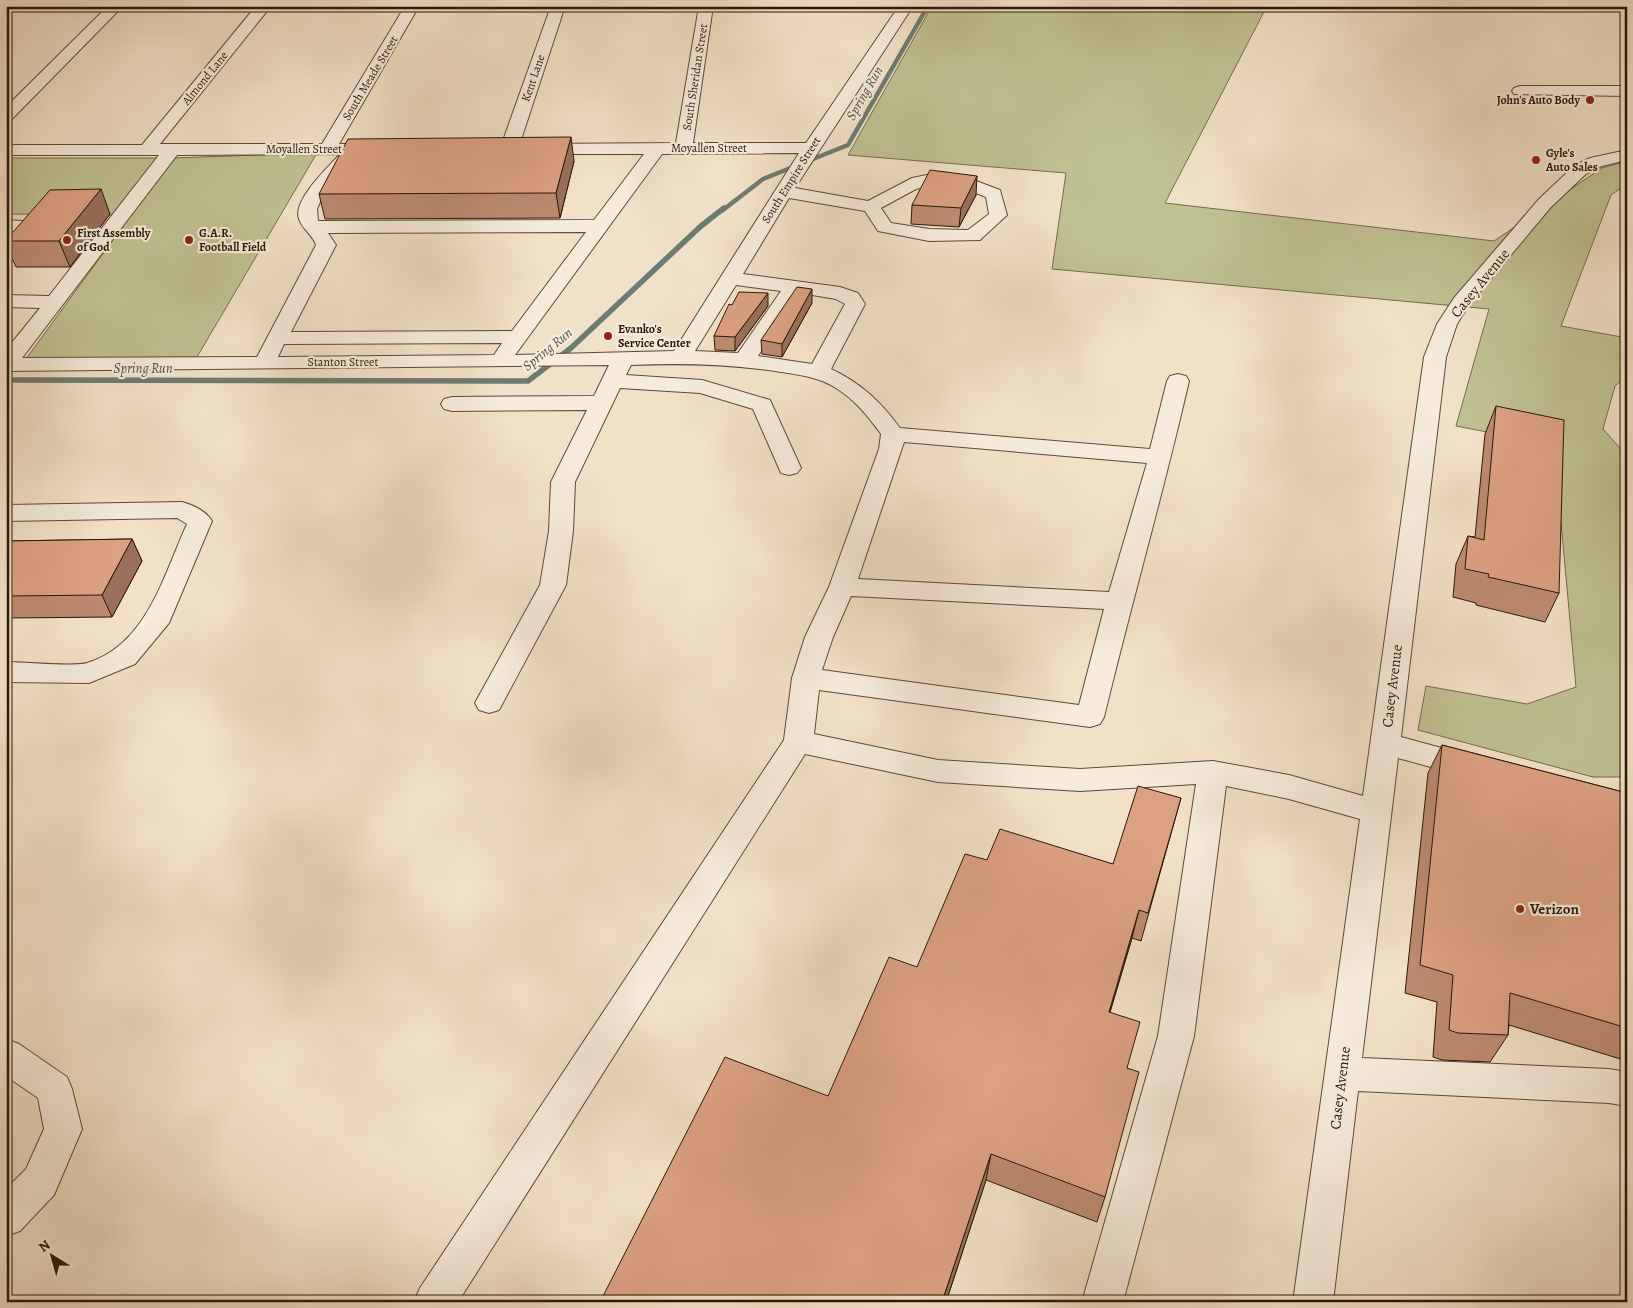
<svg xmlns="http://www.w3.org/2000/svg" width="1633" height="1308" font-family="Alegreya,serif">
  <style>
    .green { fill: #c0c193; stroke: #746c4e }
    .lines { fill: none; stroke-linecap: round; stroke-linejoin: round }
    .stream-far1 { stroke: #6d7c71; stroke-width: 4.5 }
    .stream { stroke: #6d7c71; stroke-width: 5.5 }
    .minor-casing { stroke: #5a4a39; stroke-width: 2 }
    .minor { fill: #f7ecdc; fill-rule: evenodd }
    .wall { fill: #bd8a71; stroke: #281809 }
    .shaded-wall { fill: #9a705c; stroke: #281809 }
    .building { fill: #dca083; stroke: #281809 }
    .poi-dot { fill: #8f2418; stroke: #f7ecdc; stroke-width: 2 }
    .labels { text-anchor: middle; stroke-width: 4.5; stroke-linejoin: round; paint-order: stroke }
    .far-street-label { font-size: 12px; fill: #281809; stroke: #f7ecdc }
    .far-poi-label { font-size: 12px; font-weight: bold; fill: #281809; stroke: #f7ecdc; text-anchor: start }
    .far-water-label { font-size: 14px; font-style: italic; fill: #505246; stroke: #f7ecdc }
    .street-label { font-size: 15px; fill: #281809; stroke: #f7ecdc }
    .poi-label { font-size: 15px; font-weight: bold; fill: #281809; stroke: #f7ecdc; text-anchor: start }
  </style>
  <rect width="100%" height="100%" fill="#f2e1c9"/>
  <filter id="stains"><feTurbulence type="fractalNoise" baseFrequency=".004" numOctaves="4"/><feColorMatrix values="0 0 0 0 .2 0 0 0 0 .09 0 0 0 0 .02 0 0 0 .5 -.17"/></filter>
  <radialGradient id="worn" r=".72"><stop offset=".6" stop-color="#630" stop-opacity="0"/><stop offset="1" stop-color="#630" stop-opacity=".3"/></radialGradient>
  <g class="green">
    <polygon points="932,6 1267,6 1165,203 1494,241 1602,168 1627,161 1627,184 1611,195 1561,326 1627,338 1627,376 1615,386 1603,429 1627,456 1627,777 1593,777 1418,730 1426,686 1527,704 1576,687 1554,445 1456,426 1489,309 1052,269 1066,173 848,155"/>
    <polygon points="317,153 197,357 26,359 131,215 6,214 6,158 172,158"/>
  </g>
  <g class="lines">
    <polyline class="stream-far1" points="723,210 763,179 848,145 928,6"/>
    <polyline class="stream" points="6,380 528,381 571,348 701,226 724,208"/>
    <g class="minor-casing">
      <g id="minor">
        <polygon points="108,6 123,6 12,119 6,121 6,107"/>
        <path d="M256 6H271L160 144H322L405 6H419L339 144H380L386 145 389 149 386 153 355 154 354 160 320 202 317 209 318 221 594 220 644 154H535L529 153 526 149 529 145 535 144 676 143 699 6H713L693 143H806L899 6H913L795 188 868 201 912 178 941 172 963 176 1000 190 1007 215 980 240 929 241 878 231 865 211 789 198 743 274 840 287 858 293 865 304 831 369C862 384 880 401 900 428L1150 449 1167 381 1170 376 1178 374 1186 376 1189 381C1163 494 1131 605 1104 717L1100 724 1090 727 819 690 814 734 938 760 1080 769 1213 761 1289 775 1363 796 1424 357 1437 324 1454 298 1539 199 1574 166 1590 158 1627 150V160L1602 166 1586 174 1551 207 1469 305 1457 324 1446 357 1401 737 1482 759 1486 767 1482 775 1471 778 1398 758 1362 1058 1609 1069 1627 1072V1106L1609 1103 1358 1091 1333 1302H1293L1360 819 1289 799 1226 786 1194 1036 1123 1302H1082L1158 1036 1196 784 1080 791 938 782 805 754 458 1302H414L420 1288 784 740 792 678 805 637 829 587 879 449 881 434C868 416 855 400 836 388 819 377 800 375 781 372 731 364 681 363 631 365L626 375 702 380 770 400 801 468 797 473 789 475 781 473 753 409 700 393 620 388 575 482 573 531 566 585 499 710 489 713 479 710 475 703 540 585 549 531 551 482 587 410 452 411 444 409 441 404 444 399 452 397 594 396 609 365 6 371V350L40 308 6 307V295L49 296 159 155H6V145H142ZM799 153 674 351 515 355 662 154ZM340 154C328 167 292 201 299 219 302 229 313 235 316 245L257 357 22 358 177 155ZM941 183 958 186 986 197 989 214 968 230 929 229 891 223 881 208 916 189ZM586 232 512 331 291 332 336 245 328 233ZM736 285 781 291 738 353 695 351ZM800 293 836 299 845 304 812 364 758 356ZM502 343 494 355 278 357 284 344ZM904 442 1147 463 1109 592 858 579ZM851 596 1104 609 1079 705 822 670 833 637Z"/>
        <polygon points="551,6 565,6 518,149 515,153 503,153 500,149"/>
        <polygon points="1520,86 1627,86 1627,96 1514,94 1512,91 1514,88"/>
        <polygon points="6,220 39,222 41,226 13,259 6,261 6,243 17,232 6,232"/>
        <path d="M182 502C193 505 206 511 212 521L169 623 135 664 89 683 6 682V662C24 662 73 667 87 663 147 645 164 574 187 524L177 518 6 521V505Z"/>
        <polygon points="6,1039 19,1044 67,1077 72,1089 82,1129 54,1195 20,1231 6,1236 6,1189 26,1169 44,1129 38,1098 6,1076"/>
      </g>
    </g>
    <use href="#minor" class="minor"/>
  </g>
  <g class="wall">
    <polygon points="574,161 560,218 325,219 319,194"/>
    <polygon points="976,195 959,227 911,224 912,205"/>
    <polygon points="110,214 70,267 16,267 6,245 6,240"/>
    <polygon points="812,303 782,357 762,354 761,340"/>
    <polygon points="768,306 735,351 715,350 714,336"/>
    <polygon points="1496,406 1559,593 1545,622 1476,605 1476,603 1453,597 1456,564 1468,536 1475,537 1485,434"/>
    <polygon points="132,539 142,561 112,617 6,618 6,541"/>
    <polygon points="1442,745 1627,793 1627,1061 1509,1025 1508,1035 1490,1062 1442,1060 1433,1057 1437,1002 1405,993 1428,773"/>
    <polygon points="1181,798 1141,941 1132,938 1110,1012 1127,1068 1105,1197 1097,1222 986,1180 946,1302 600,1302 828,1096 917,967 987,860 1113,864"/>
  </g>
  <g class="shaded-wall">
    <polygon points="571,137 574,161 560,218 556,193"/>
    <polygon points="977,176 976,195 959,227 961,208"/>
    <polygon points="101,189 110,214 70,267 59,241"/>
    <polygon points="812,289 812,303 782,357 782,344"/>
    <polygon points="768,293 768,306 735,351 735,337"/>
    <polygon points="132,539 142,561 112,617 102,595"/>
    <polygon points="1139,910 1132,938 1102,1039 1109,1012"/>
    <polygon points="991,1154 986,1180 946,1302 942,1302"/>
  </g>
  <g class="building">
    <polygon points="571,137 556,193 319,194 348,139"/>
    <polygon points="930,170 977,176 961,208 912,205"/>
    <polygon points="101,189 59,241 6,241 6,240 50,190"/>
    <polygon points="797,287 812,289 782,344 761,340"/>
    <polygon points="739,292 768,293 735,337 714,336 729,304 732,305"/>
    <polygon points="1496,406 1564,420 1559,593 1488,577 1489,574 1465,569 1468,536 1484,540"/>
    <polygon points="132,539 102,595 6,596 6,541"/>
    <polygon points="1442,745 1627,793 1627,1028 1510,993 1508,1035 1458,1033 1449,1030 1453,975 1420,965"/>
    <polygon points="1138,786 1181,798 1148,913 1139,910 1109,1012 1140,1022 1127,1068 1139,1072 1105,1197 991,1154 942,1302 600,1302 725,1057 828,1096 889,957 917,967 965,854 987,860 1000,829 1113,864"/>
  </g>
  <g class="poi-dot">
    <circle cx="1590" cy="100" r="5"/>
    <circle cx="1536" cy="160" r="5"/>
    <circle cx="67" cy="240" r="5"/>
    <circle cx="189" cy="240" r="5"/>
    <circle cx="608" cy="336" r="5"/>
    <circle cx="1520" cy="909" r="5"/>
  </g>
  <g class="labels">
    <g class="far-street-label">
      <text transform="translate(695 77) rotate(-81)" y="4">South Sheridan Street</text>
      <text transform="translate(205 78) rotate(-51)" y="4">Almond Lane</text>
      <text transform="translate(370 78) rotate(-59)" y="4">South Meade Street</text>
      <text transform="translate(533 78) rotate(-71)" y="4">Kent Lane</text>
      <text x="709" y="152">Moyallen Street</text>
      <text x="304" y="153">Moyallen Street</text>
      <text transform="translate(791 180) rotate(-58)" y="4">South Empire Street</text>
      <text x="343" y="366">Stanton Street</text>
    </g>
    <g class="far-poi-label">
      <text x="1580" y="104" text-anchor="end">John's Auto Body</text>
      <text x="1546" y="157">Gyle's<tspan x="1546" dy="14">Auto Sales</tspan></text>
      <text x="77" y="237">First Assembly<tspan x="77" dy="14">of God</tspan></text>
      <text x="199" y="237">G.A.R.<tspan x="199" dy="14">Football Field</tspan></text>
      <text x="618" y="333">Evanko's<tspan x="618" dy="14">Service Center</tspan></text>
    </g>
    <g class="far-water-label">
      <text transform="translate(864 93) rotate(-60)" y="5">Spring Run</text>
      <text transform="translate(547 349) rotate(-39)" y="5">Spring Run</text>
      <text x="143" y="373">Spring Run</text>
    </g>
    <g class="street-label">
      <text transform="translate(1480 283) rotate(-51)" y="5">Casey Avenue</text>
      <text transform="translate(1392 686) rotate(-83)" y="5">Casey Avenue</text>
      <text transform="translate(1340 1088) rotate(-83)" y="5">Casey Avenue</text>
    </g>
    <g class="poi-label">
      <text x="1530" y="914">Verizon</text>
    </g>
  </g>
  <rect width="1633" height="1308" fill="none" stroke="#f2e1c9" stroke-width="25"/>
  <rect x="8" y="8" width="1618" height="1293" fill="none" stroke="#281809" stroke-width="2.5"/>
  <rect x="12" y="12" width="1608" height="1283" fill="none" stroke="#281809"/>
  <g transform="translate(52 1256) rotate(323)" stroke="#f7ecdc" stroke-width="4" paint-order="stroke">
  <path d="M0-4L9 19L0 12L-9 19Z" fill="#281809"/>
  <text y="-8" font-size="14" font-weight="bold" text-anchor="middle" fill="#281809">N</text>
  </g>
  <rect width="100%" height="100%" filter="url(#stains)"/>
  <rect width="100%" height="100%" fill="url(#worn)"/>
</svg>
